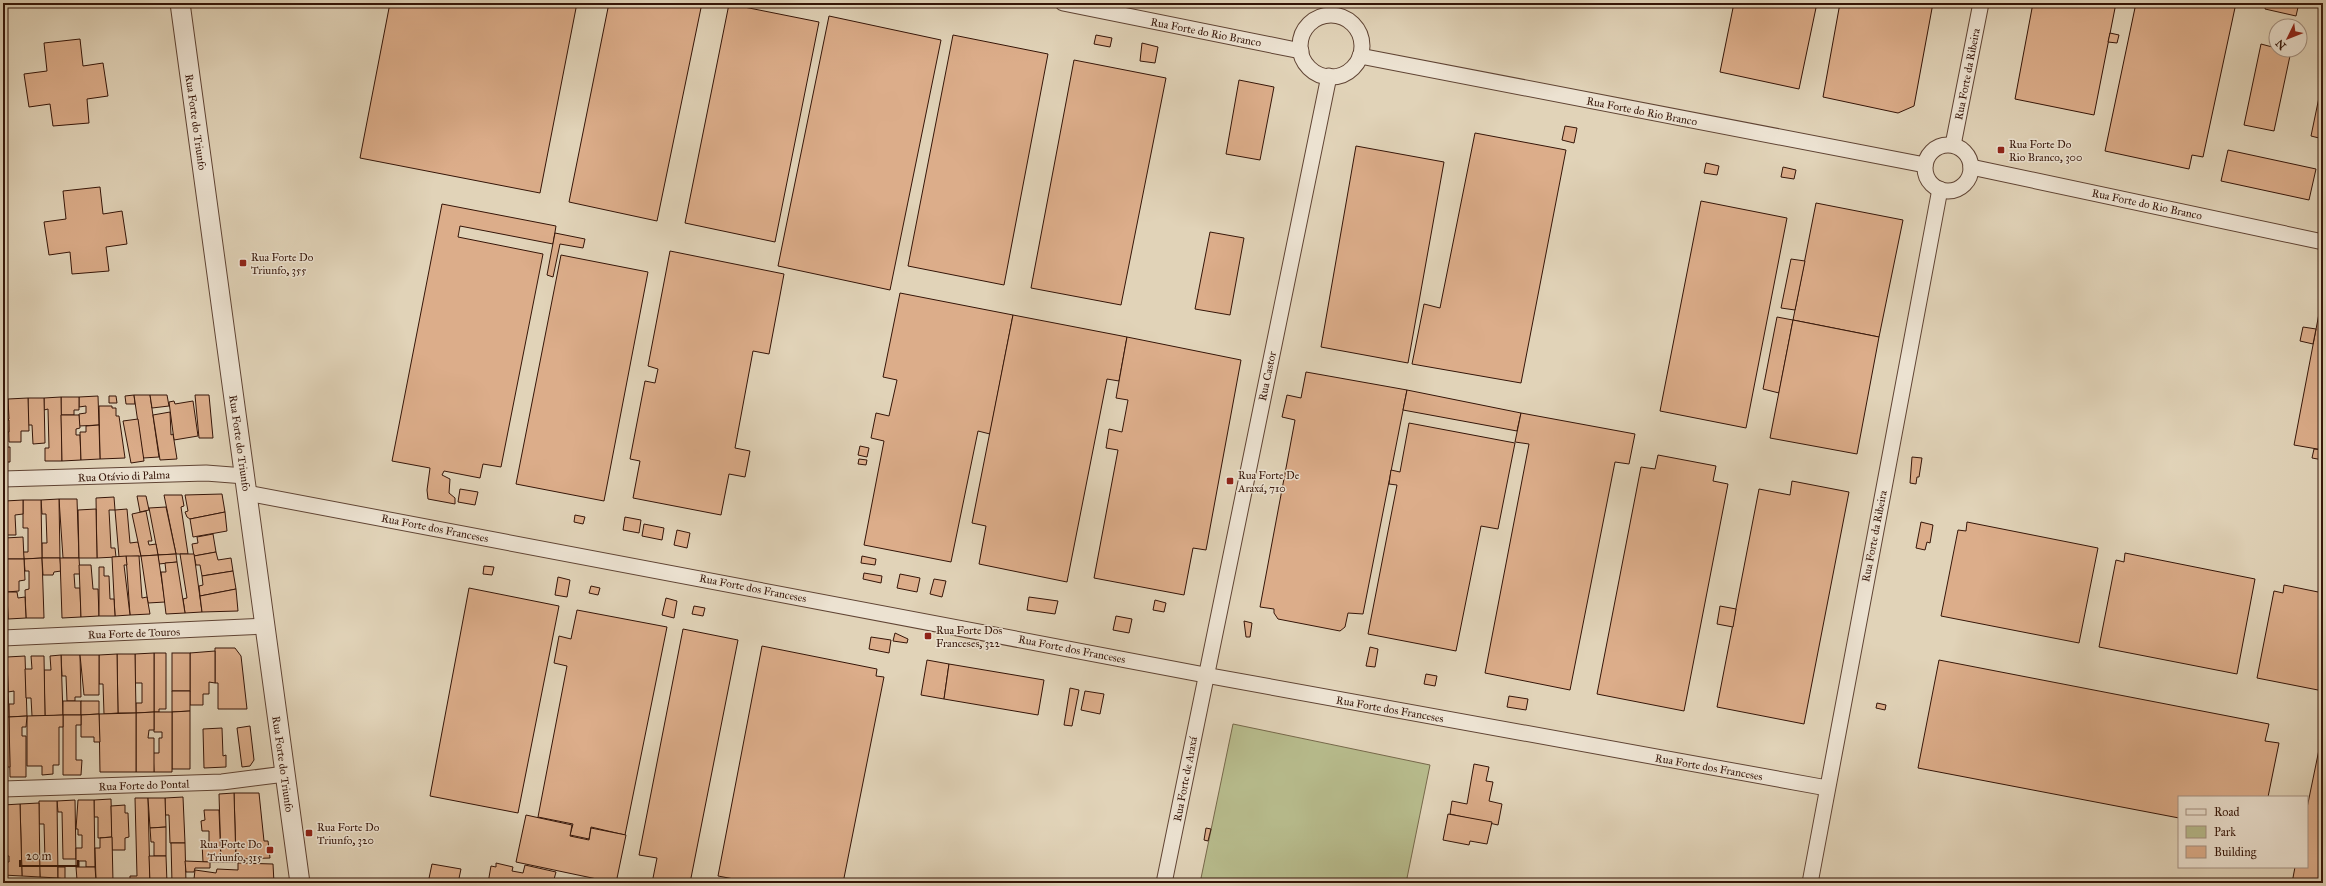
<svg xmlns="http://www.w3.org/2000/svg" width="2326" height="886" font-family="'IM FELL Great Primer',serif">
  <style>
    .green { fill: #b7bb8c; stroke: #76684a }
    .building { fill: #dcad8a; stroke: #351508 }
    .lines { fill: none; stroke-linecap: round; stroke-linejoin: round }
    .minor-casing { stroke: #604434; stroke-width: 17 }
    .tertiary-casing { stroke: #604434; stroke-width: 21 }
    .minor { stroke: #ece2d1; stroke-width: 15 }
    .tertiary { stroke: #ece2d1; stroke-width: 19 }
    .poi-dot { fill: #8f2418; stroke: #ece2d1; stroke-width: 1.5 }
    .labels { text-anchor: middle; stroke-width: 3; stroke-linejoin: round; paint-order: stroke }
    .street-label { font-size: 11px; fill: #351508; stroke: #ece2d1 }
    .poi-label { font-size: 11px; fill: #351508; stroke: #ece2d1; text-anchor: start }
  </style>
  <rect width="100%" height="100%" fill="#e1d3b8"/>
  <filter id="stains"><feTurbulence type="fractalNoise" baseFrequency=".005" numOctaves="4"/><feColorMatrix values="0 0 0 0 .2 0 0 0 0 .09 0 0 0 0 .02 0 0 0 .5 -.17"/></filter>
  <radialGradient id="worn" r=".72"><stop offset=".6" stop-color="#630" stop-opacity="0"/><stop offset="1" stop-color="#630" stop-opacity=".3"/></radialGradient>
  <polygon class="green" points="1233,724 1430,765 1406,883 1200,883"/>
  <g class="building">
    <polygon points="390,3 577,3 540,193 360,158"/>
    <polygon points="609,3 702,3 657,221 569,202"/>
    <polygon points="1734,3 1817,3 1799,89 1720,72"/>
    <polygon points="1840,3 1933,3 1914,106 1898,113 1823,97"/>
    <polygon points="2033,3 2116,3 2094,115 2015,99"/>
    <polygon points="2136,3 2236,3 2203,157 2192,155 2189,169 2105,151"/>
    <polygon points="2266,3 2299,3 2296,16 2265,9"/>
    <polygon points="729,4 819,22 775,242 685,223"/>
    <polygon points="829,16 941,40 890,290 778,266"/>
    <polygon points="2110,33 2119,35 2117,43 2108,42"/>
    <polygon points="953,35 1048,54 1004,285 908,266"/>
    <polygon points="1096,35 1112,38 1110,47 1094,44"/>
    <polygon points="80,39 83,66 103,63 108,96 87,99 89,123 53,126 50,104 29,107 24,74 47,71 44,43"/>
    <polygon points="1142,43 1158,47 1155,63 1140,61"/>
    <polygon points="2261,44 2276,48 2276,50 2291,51 2274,131 2244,125"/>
    <polygon points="1074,60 1166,78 1121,305 1031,288"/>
    <polygon points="2323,78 2323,139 2311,136"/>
    <polygon points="1239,80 1274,87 1260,160 1226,154"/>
    <polygon points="1565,126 1577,128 1574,143 1562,140"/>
    <polygon points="1475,133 1566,150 1521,383 1412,364 1424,304 1440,308"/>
    <polygon points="1356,146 1444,162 1408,363 1321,347"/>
    <polygon points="2228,150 2316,169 2309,200 2221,181"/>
    <polygon points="1706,163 1719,166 1717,175 1704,173"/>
    <polygon points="1783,167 1796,170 1794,179 1781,177"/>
    <polygon points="100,187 103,214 122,211 127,244 106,247 109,271 72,274 70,252 49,255 44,222 66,219 63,191"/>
    <polygon points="1701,201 1787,218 1746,428 1660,411"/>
    <polygon points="1816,203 1903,220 1879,337 1793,320"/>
    <polygon points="442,204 556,226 553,244 460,226 458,237 543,254 501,467 483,464 480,478 444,471 442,475 450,479 449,493 455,498 455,504 428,499 427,490 430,468 392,461"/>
    <polygon points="1210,232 1244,238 1230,315 1195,309"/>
    <polygon points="555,233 585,239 583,248 560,244 553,277 547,275"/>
    <polygon points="670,251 784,274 769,354 753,351 735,448 750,451 745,477 729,474 721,515 633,498 640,461 630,459 645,381 655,383 658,369 648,366"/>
    <polygon points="561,255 648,272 604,501 516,484"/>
    <polygon points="1791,259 1805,261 1795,310 1781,308"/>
    <polygon points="900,293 1013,315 990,434 978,431 951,562 864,545 884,441 871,438 876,413 889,416 897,380 883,377"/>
    <polygon points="2321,303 2323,303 2323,450 2294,445"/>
    <polygon points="1013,315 1127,337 1119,381 1107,379 1067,582 979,564 986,526 972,523"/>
    <polygon points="1777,317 1793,320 1779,393 1763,389"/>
    <polygon points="1793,320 1879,337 1857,454 1770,438"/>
    <polygon points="2303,327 2316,329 2313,344 2300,341"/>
    <polygon points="1127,337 1241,360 1206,550 1193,548 1184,595 1094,578 1118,450 1106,448 1109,429 1122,432 1128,400 1116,398"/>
    <polygon points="1306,372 1407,390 1363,614 1348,613 1345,627 1340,631 1278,619 1274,613 1274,609 1260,607 1295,420 1282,417 1287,395 1301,398"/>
    <polygon points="1407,390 1521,413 1517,431 1403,410"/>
    <polygon points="134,395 135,404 126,404 125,396"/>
    <polygon points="134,395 150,395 159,457 143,458"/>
    <polygon points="150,395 167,395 169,406 152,408"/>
    <polygon points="195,395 209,395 213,438 199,438"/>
    <polygon points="98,396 99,425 79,426 79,414 86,413 86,406 79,407 79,397"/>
    <polygon points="109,396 116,396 117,403 109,403"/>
    <polygon points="61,397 79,397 79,410 74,410 74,415 61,415"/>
    <polygon points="61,397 62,461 45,461 45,448 49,448 48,409 44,410 44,398"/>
    <polygon points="28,398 44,398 45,443 33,444 32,425 28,425"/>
    <polygon points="28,398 29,431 21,431 21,442 9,442 8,399"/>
    <polygon points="3,399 8,399 9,419 6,419 5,415 3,415"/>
    <polygon points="174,401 175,404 193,401 198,436 174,440 169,402"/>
    <polygon points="99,406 112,406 112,408 116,408 116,416 119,416 125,458 100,459"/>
    <polygon points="170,412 171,435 173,434 177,459 160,460 153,415"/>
    <polygon points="1521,413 1635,434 1629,464 1615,462 1570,690 1485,673 1529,444 1515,442"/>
    <polygon points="61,415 79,415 80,428 76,429 76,435 80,435 81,460 62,461"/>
    <polygon points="138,419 144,461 131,463 123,421"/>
    <polygon points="9,420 9,432 5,432 6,447 10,447 10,462 3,462 3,421"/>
    <polygon points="1409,423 1515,443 1498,529 1481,526 1456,651 1368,634 1397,485 1389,484 1391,470 1400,472"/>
    <polygon points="99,425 100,459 81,460 80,432 86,432 86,426"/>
    <polygon points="860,446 869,448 867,457 858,455"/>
    <polygon points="2314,449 2323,450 2323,460 2312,458"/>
    <polygon points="1658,455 1716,466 1713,481 1728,484 1684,711 1597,694 1641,467 1655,469"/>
    <polygon points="1912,457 1922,458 1919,477 1917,477 1916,484 1910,483"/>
    <polygon points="859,459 867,460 866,465 858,464"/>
    <polygon points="1792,481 1849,492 1804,724 1717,707 1759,489 1790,495"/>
    <polygon points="460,489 478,492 475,505 458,502"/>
    <polygon points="222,494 225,512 190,519 187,517 185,512 188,511 185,495"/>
    <polygon points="164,495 182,495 184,506 181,507 188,554 176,554"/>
    <polygon points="137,496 146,496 149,510 140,512"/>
    <polygon points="114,497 115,510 109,510 111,548 115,548 116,557 97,558 96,498"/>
    <polygon points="59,499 77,499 79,558 63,558"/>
    <polygon points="59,499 60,558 42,558 42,543 47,543 46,514 42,514 41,500"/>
    <polygon points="23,500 41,500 42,558 24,559 23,552 28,552 28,528 23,528"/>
    <polygon points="23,500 23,514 15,515 16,535 5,535 5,501"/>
    <polygon points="3,501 5,501 6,559 3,559"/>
    <polygon points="166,507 176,554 158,555 149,508"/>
    <polygon points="96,509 97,558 79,558 78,510"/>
    <polygon points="127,509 130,543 138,542 141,556 119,557 115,510"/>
    <polygon points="146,511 152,541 148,541 149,545 156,544 158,555 141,556 132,514"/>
    <polygon points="225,512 227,531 193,537 190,519"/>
    <polygon points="575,515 585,517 583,524 574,522"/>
    <polygon points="625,517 641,520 639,533 623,530"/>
    <polygon points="1921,522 1933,525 1930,543 1927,542 1925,550 1916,548"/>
    <polygon points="1967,522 2098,548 2079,643 1941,616 1958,530 1966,531"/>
    <polygon points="644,524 664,528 662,540 642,536"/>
    <polygon points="677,530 690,533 687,548 674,545"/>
    <polygon points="213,534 216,552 194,556 192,544 198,543 197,537"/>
    <polygon points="23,537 24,559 6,559 5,538"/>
    <polygon points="216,552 218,560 231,558 233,571 202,576 200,565 196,565 194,556"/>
    <polygon points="2125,553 2255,579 2237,674 2099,647 2116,560 2124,562"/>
    <polygon points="176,554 177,562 159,564 158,555"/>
    <polygon points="180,554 194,554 202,612 185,613 183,599 187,598"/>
    <polygon points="158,555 165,602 148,603 141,556"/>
    <polygon points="126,556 139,556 142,598 147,597 150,614 130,615"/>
    <polygon points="126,556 127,565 124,565 130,615 115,616 112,557"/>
    <polygon points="862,556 876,559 875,565 861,563"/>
    <polygon points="42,558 44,618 26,618 25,590 29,589 29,571 25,571 24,559"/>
    <polygon points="42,558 60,558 61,571 54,572 53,575 43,575"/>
    <polygon points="60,558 79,558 80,574 74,574 75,588 80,588 81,617 62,618"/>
    <polygon points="3,559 6,559 7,595 3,595"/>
    <polygon points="6,559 24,559 25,580 19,581 19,591 7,592"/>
    <polygon points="177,562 185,613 166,614 161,572 166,572 165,563"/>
    <polygon points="79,565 91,565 93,589 98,589 99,616 81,617"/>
    <polygon points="484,566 494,567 492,575 483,574"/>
    <polygon points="99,567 104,567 104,576 109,576 110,599 114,599 115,616 99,616"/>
    <polygon points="233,571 236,589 200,596 199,586 203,585 202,576"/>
    <polygon points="864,573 882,576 881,583 863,579"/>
    <polygon points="900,574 920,578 917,592 897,588"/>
    <polygon points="558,577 570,580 567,597 555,595"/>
    <polygon points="934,579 946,581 942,597 930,594"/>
    <polygon points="2284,585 2323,593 2323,691 2257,678 2274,591 2283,593"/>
    <polygon points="591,586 600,588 598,595 589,593"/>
    <polygon points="469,588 559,606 518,813 430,796"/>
    <polygon points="236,589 238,611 202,612 200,596"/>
    <polygon points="7,592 17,592 18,598 25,597 26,618 8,619"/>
    <polygon points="3,595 7,595 8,619 3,619"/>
    <polygon points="1029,597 1058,601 1055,614 1027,610"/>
    <polygon points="666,598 677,601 674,618 662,615"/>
    <polygon points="1155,600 1166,603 1164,612 1153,610"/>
    <polygon points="694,606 705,608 703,616 692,614"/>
    <polygon points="1720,606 1736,609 1733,627 1717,624"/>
    <polygon points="577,610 667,627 625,835 591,827 589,839 570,835 573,824 538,817 567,666 554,663 559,636 571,639"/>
    <polygon points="1116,616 1132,619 1129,633 1113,630"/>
    <polygon points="1244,621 1252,623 1250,637 1246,637"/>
    <polygon points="683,629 738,640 690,883 652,883 657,858 639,855"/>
    <polygon points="895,633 908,639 907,643 893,641"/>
    <polygon points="871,637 891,640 889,653 869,649"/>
    <polygon points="762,646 877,669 876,676 884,677 843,883 755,883 718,876"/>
    <polygon points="1370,647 1378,649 1375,667 1366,666"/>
    <polygon points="215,648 235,648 241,656 247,709 218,709 218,683 215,683"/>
    <polygon points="215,651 215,683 209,682 209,694 203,694 203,705 190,705 190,653"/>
    <polygon points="154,653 166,653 166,709 159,709 159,712 154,712"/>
    <polygon points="154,653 154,712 136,713 136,703 142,703 142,683 135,683 135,654"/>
    <rect x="172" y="653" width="18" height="38"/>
    <polygon points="117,654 135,654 136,713 118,713"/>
    <polygon points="117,654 118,713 104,714 103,684 99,684 99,655"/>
    <polygon points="61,655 80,655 81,697 75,697 75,701 67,701 66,676 62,676"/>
    <polygon points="61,655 63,715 45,716 44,670 51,670 50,656"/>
    <polygon points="80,655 99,655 99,695 84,695"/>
    <polygon points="25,656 27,716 9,717 9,704 14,704 14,691 8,692 7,657"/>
    <polygon points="31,656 44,656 45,716 32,716 31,698 26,698 25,669 32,669"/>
    <polygon points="3,657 7,657 9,717 3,717"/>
    <polygon points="927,660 949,664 944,699 921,695"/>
    <polygon points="1939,660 2269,724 2265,741 2279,743 2268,797 2179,797 2179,818 1918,768"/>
    <polygon points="949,664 1044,680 1038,715 944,699"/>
    <polygon points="1426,674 1437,676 1435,686 1424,684"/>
    <polygon points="1070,688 1079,690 1072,726 1064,725"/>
    <polygon points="172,691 190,691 190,711 172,712"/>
    <polygon points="1085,691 1104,694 1100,714 1081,710"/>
    <polygon points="1509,696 1528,699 1526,710 1507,707"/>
    <rect x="63" y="701" width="18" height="14"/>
    <polygon points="81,701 99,701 99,714 81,715"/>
    <polygon points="1877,703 1886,705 1885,710 1876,708"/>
    <polygon points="190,711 190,769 172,769 172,712"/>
    <polygon points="154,712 172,712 172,772 154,772 153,753 159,753 159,738 162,738 162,732 154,732"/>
    <polygon points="154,712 154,730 149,730 148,738 154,738 154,772 136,772 136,713"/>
    <polygon points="136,713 136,772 100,772 99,714"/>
    <polygon points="99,714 100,742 94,742 94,737 81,737 81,715"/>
    <polygon points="63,715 81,715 81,725 76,725 76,760 82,760 81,775 63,775"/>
    <polygon points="63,715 63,727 59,727 59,765 53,765 53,774 42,775 42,766 27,766 27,716"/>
    <polygon points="27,716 26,727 22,727 22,736 26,736 26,777 10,777 9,717"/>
    <polygon points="3,717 9,717 10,767 3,767"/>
    <polygon points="250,726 254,760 250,766 242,767 237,728"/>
    <polygon points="222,728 223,756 226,755 226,767 204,768 203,729"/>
    <polygon points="2322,735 2323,883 2292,883 2295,867 2307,867 2307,808"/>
    <polygon points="1474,764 1489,767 1486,781 1493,782 1489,801 1502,804 1498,825 1450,814 1452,801 1467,804"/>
    <polygon points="234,793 259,793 264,841 268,841 270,858 236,859"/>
    <polygon points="234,793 236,862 221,862 219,794"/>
    <polygon points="183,797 185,843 170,843 169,815 165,815 165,798"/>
    <polygon points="135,798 148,798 150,883 130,883 130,876 137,876"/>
    <polygon points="148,798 165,798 166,827 150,828"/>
    <polygon points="111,799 112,837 98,838 98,817 94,817 94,800"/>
    <polygon points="75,800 76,859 63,859 62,812 58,812 57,801"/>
    <polygon points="78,800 94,800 95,867 86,867 86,861 79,861 79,867 76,867 76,848 82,848 82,835 78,835 78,829 76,829"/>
    <polygon points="39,801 57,801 58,878 40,877 39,860 45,860 44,824 39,824"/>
    <polygon points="39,803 40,877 22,876 20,804"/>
    <polygon points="20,804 22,876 3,875 3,862 9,862 9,856 6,856 5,834 3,834 3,805"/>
    <polygon points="125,805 125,813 128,813 129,837 125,838 125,850 112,850 111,806"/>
    <polygon points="204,810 219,810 221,862 203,862 202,843 209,843 209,831 202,831 201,821 205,820"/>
    <polygon points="1448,814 1492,822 1487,844 1470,841 1469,845 1443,840"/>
    <polygon points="526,815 572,825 570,836 589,840 591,828 626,835 616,883 516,862"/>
    <polygon points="166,827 166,856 154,856 154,842 151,842 150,828"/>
    <polygon points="1206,828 1211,829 1208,841 1204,840"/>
    <polygon points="112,837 113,882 96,881 95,848 100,848 100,838"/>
    <polygon points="171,843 185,843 186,883 172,883"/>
    <polygon points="149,856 166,856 167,883 150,883"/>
    <polygon points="185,861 210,862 210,868 195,868 194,872 186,872"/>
    <polygon points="238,863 273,864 274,883 186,883 186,879 194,879 195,870 216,873 217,869 238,870"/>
    <polygon points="496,863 513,867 512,871 523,873 525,865 556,872 553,883 488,883 491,866 496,867"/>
    <polygon points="432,864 461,869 458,883 428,883"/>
    <polygon points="58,867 65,867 65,879 58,878"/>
    <polygon points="76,867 95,867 96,881 77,880"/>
  </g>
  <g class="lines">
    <g class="minor-casing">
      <g id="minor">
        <polyline points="1063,3 1301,51"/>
        <circle cx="1331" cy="46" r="31"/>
        <polyline points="1360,56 1925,165"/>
        <polyline points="1953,145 1981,3"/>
        <circle cx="1948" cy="168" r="23"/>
        <polyline points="1971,167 2323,242"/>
        <polyline points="3,479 206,473 245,476"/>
        <polyline points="247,493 1205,675 1827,788"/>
        <polyline points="3,638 265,626"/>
        <polyline points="3,789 222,782 285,774"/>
        <polyline points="1164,883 1329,76"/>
        <polyline points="1810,883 1940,189"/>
      </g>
    </g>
    <g class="tertiary-casing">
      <polyline id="tertiary" points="180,3 300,883"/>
    </g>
    <use href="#minor" class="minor"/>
    <use href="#tertiary" class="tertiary"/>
  </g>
  <g class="poi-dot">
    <rect x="1997" y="146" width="8" height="8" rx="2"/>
    <rect x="239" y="259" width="8" height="8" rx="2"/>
    <rect x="1226" y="477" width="8" height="8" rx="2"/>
    <rect x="924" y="632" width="8" height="8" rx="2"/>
    <rect x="305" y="829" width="8" height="8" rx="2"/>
    <rect x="266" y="846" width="8" height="8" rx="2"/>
  </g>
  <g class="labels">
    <g class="street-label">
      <text transform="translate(1206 32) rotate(11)" y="4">Rua Forte do Rio Branco</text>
      <text transform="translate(1967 74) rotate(-79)" y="4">Rua Forte da Ribeira</text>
      <text transform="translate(1642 111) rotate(11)" y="4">Rua Forte do Rio Branco</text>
      <text transform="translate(196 122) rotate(82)" y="4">Rua Forte do Triunfo</text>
      <text transform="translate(2147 204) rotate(12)" y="4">Rua Forte do Rio Branco</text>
      <text transform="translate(1267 376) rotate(-78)" y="4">Rua Castor</text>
      <text transform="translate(240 443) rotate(82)" y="4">Rua Forte do Triunfo</text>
      <text transform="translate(124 476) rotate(-2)" y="4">Rua Otávio di Palma</text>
      <text transform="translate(435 528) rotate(11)" y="4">Rua Forte dos Franceses</text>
      <text transform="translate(1874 536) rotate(-79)" y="4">Rua Forte da Ribeira</text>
      <text transform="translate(753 588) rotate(11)" y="4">Rua Forte dos Franceses</text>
      <text transform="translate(134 633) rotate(-2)" y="4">Rua Forte de Touros</text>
      <text transform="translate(1072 649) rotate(11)" y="4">Rua Forte dos Franceses</text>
      <text transform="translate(1390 709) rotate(10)" y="4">Rua Forte dos Franceses</text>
      <text transform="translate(283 764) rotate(82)" y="4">Rua Forte do Triunfo</text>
      <text transform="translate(1709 767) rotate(10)" y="4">Rua Forte dos Franceses</text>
      <text transform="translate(1185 779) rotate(-79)" y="4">Rua Forte de Araxá</text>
      <text transform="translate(144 785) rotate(-2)" y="4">Rua Forte do Pontal</text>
    </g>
    <g class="poi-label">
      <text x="2009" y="148">Rua Forte Do<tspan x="2009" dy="13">Rio Branco, 300</tspan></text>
      <text x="251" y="261">Rua Forte Do<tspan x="251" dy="13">Triunfo, 355</tspan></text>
      <text x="1238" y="479">Rua Forte De<tspan x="1238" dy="13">Araxá, 710</tspan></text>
      <text x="936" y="634">Rua Forte Dos<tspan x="936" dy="13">Franceses, 322</tspan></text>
      <text x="317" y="831">Rua Forte Do<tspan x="317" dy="13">Triunfo, 320</tspan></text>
      <text x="262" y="848" text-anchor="end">Rua Forte Do<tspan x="262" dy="13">Triunfo, 315</tspan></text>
    </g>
  </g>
  <rect width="2326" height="886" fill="none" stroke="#e1d3b8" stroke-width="16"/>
  <rect x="4" y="4" width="2318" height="878" fill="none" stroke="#351508" stroke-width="2"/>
  <rect x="8" y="8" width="2310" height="870" fill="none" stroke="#351508"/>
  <rect x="2178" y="796" width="130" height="72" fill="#ece2d1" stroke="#a39081"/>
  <rect x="2186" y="809" width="20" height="6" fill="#ece2d1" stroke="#a39081"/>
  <text x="2214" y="816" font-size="12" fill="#351508">Road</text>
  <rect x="2186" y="826" width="20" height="12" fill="#b7bb8c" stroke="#a39081"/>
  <text x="2214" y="836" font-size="12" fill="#351508">Park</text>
  <rect x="2186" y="846" width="20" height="12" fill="#dcad8a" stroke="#a39081"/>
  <text x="2214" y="856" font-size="12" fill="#351508">Building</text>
  <g transform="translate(2288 38) rotate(227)"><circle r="19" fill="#ece2d1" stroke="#a39081"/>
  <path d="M0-3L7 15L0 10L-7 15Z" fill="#8f2418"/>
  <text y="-6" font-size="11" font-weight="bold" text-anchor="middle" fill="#351508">N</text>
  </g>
  <path d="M20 860v6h58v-6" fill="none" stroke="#351508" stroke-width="2"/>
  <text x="26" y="860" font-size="12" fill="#351508" stroke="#ece2d1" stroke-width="3" paint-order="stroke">20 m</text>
  <rect width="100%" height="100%" filter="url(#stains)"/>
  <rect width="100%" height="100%" fill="url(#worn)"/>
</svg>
